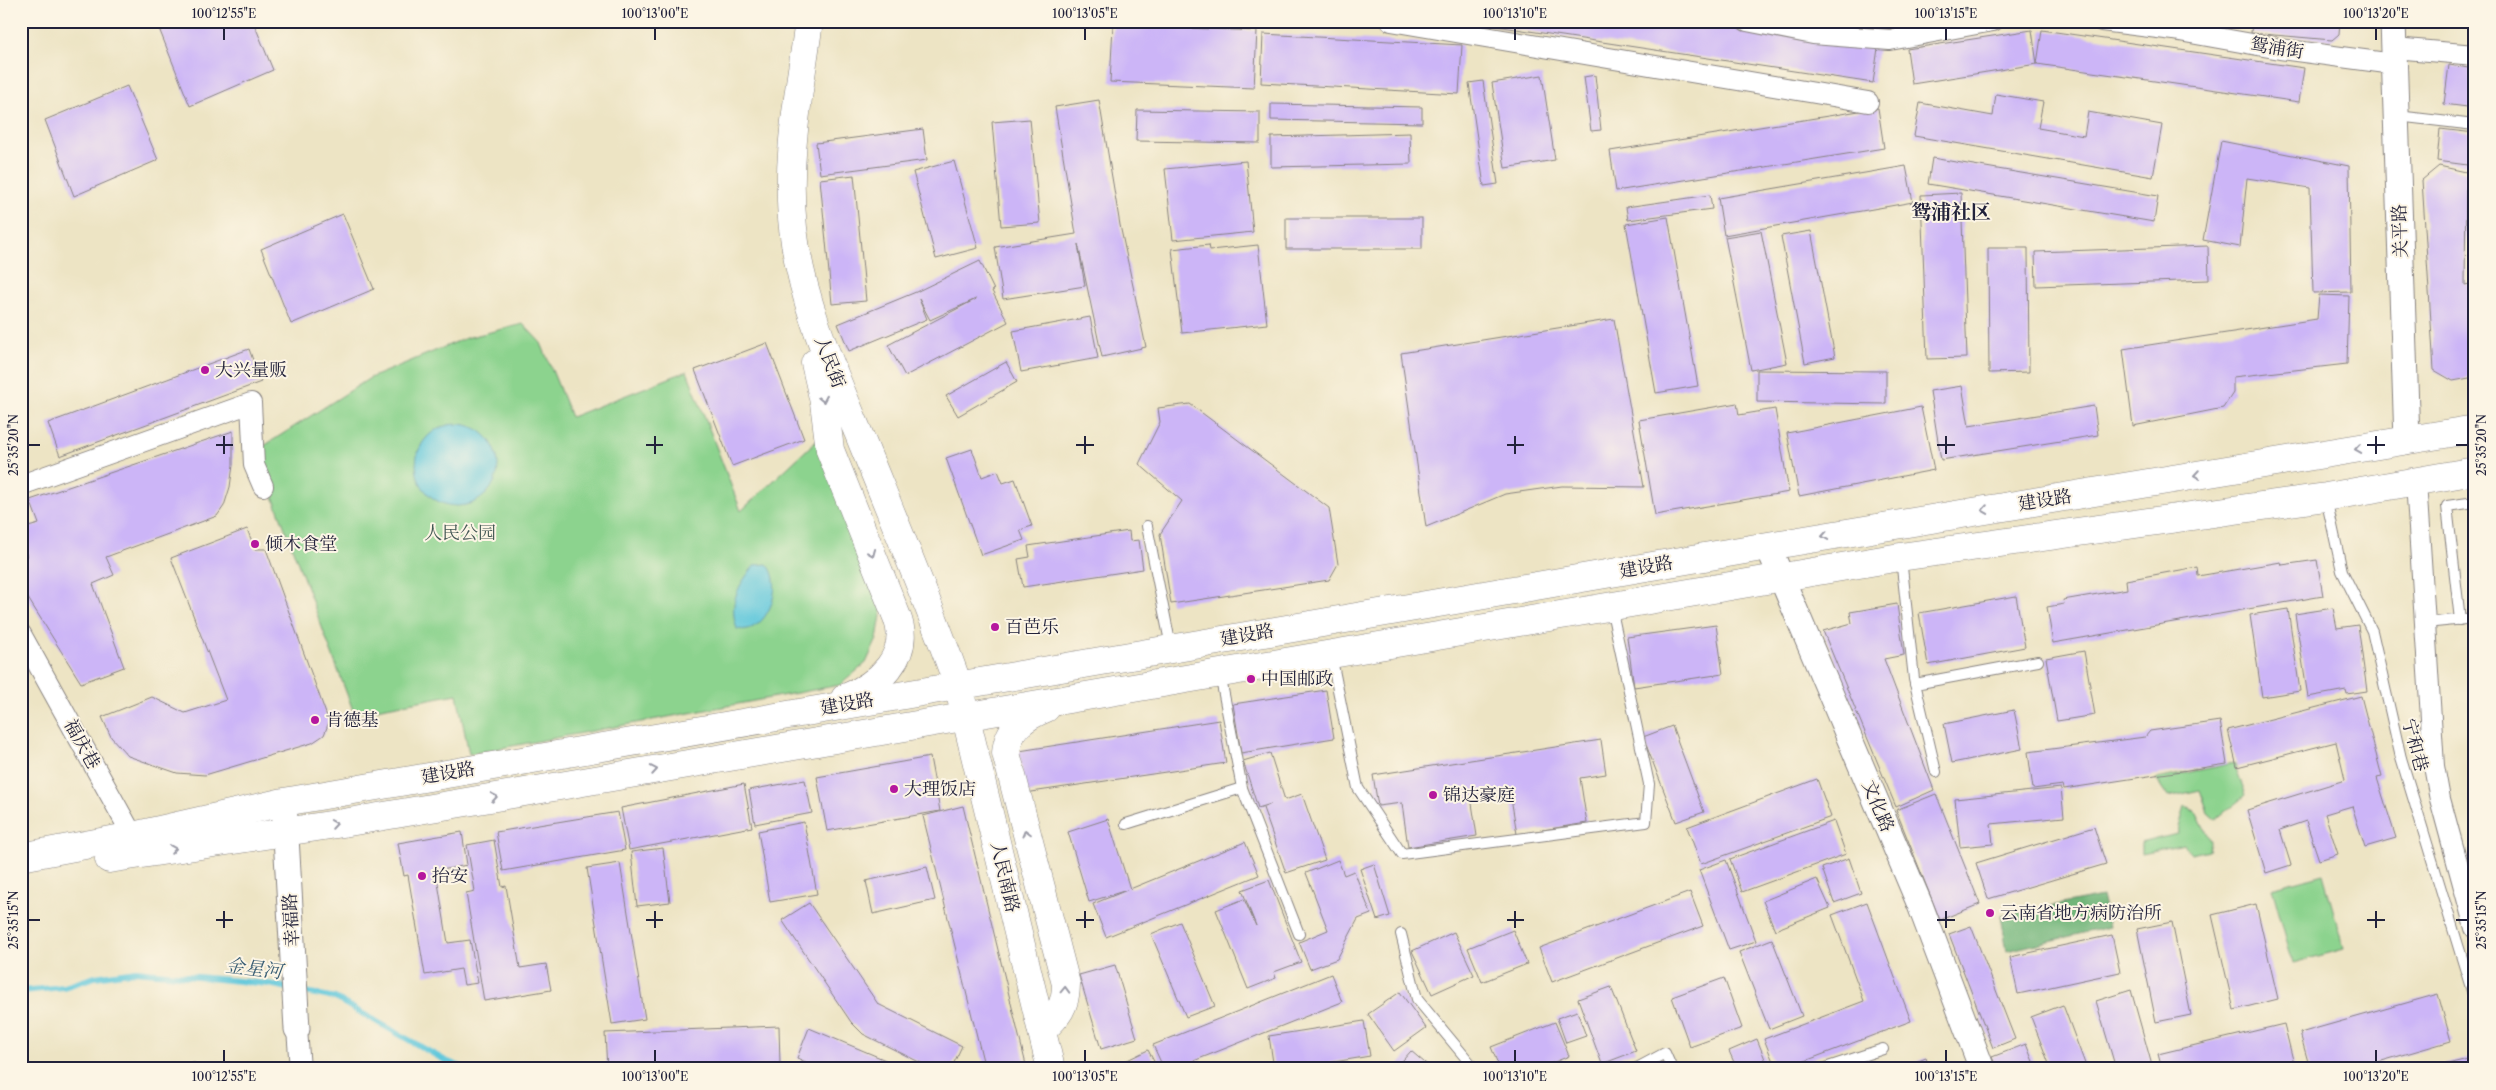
<svg xmlns="http://www.w3.org/2000/svg" width="2496" height="1090" font-family="'Libre Caslon Text','Noto Serif SC',serif">
  <style>
    .green { fill: #8cd38e; stroke: #577a64 }
    .forest { fill: #71b579; stroke: #4a6c5a }
    .water { fill: #5fc7db; stroke: #40748b }
    .lines { fill: none; stroke-linecap: round; stroke-linejoin: round }
    .stream { stroke: #5fc7db; stroke-width: 6 }
    .building { fill: #ccb5f7 }
    .service-casing { stroke: #888380; stroke-width: 12 }
    .minor-casing { stroke: #888380; stroke-width: 22 }
    .tertiary-casing { stroke: #888380; stroke-width: 27 }
    .primary-casing { stroke: #888380; stroke-width: 29 }
    .service { stroke: #fff; stroke-width: 10 }
    .minor { stroke: #fff; stroke-width: 20 }
    .tertiary { stroke: #fff; stroke-width: 25 }
    .primary { stroke: #fff; stroke-width: 28 }
    .oneway { stroke: #9c9ca7 }
    .ticks { fill: none; stroke: #22223b; stroke-width: 2 }
    .poi-dot { fill: #b5179e; stroke: #fcf5e5; stroke-width: 2 }
    .labels { text-anchor: middle; stroke-width: 4; stroke-linejoin: round; paint-order: stroke }
    .street-label { font-size: 18px; fill: #22223b; stroke: #fcf5e5 }
    .poi-label { font-size: 18px; fill: #22223b; stroke: #fcf5e5; text-anchor: start }
    .park-label { font-size: 18px; fill: #425754; stroke: #fcf5e5 }
    .water-label { font-size: 19px; font-style: italic; fill: #375c73; stroke: #fcf5e5 }
    .quarter-label { font-size: 20px; font-weight: bold; fill: #22223b; stroke: #fcf5e5 }
    .neatline { fill: none; stroke: #22223b; stroke-width: 2 }
    .ticks-label { font-size: 12px; text-anchor: middle; fill: #22223b }
  </style>
  <rect width="100%" height="100%" fill="#fcf5e5"/>
  <filter id="ink" filterUnits="userSpaceOnUse"><feTurbulence type="fractalNoise" baseFrequency=".02" numOctaves="2"/><feDisplacementMap in="SourceGraphic" scale="10" xChannelSelector="R" yChannelSelector="G"/><feConvolveMatrix kernelMatrix="1 2 1 2 8 2 1 2 1" color-interpolation-filters="sRGB"/></filter>
  <filter id="wash" filterUnits="userSpaceOnUse"><feTurbulence type="fractalNoise" baseFrequency=".0096" numOctaves="4" result="noise"/><feDisplacementMap in="SourceGraphic" scale="20" xChannelSelector="R" yChannelSelector="G"/><feGaussianBlur stdDeviation="1.12" result="paint"/><feColorMatrix in="noise" values="0 0 0 0 0 0 0 0 0 0 0 0 0 0 0 0 0 1.4 0 .05"/><feComposite in="paint" operator="in"/></filter>
  <g filter="url(#wash)">
    <rect width="100%" height="100%" fill="#ede4c4"/>
    <g class="green">
      <polygon points="523,324 541,343 571,417 687,371 741,511 817,440 882,609 877,639 866,663 840,685 469,754 457,694 354,713 256,451 370,378 466,338"/>
      <polygon points="2234,763 2246,795 2216,819 2208,812 2200,790 2168,797 2156,779"/>
      <polygon points="2185,807 2196,812 2210,841 2209,850 2191,854 2184,844 2141,853 2141,843 2177,834"/>
      <polygon points="2323,874 2344,949 2293,963 2272,888"/>
    </g>
    <polygon class="forest" points="2102,896 2109,927 2007,951 2001,916"/>
    <g class="water">
      <circle cx="457" cy="465" r="41"/>
      <path d="M767 564C786 584 767 636 737 629 728 603 738 585 755 565Z"/>
    </g>
    <g class="lines">
      <g class="stream">
        <polyline points="21,991 64,987 95,977 136,971 269,984 288,988"/>
        <polyline points="301,991 335,998 446,1061 466,1069"/>
        <polyline points="773,1069 797,1066 805,1069"/>
      </g>
    </g>
    <g id="blocks">
      <g class="building">
        <polygon points="183,21 253,21 273,70 190,106 160,31"/>
        <polygon points="1463,21 1698,21 1878,48 1873,83"/>
        <polygon points="2203,21 2245,21 2244,27"/>
        <polygon points="2252,21 2316,22 2340,21 2339,34 2332,40 2251,33"/>
        <polygon points="1113,25 1257,31 1254,88 1110,82"/>
        <polygon points="2032,30 2037,64 1912,84 1907,49"/>
        <polygon points="2042,30 2304,68 2299,102 2037,64"/>
        <polygon points="1263,34 1462,45 1459,94 1261,83"/>
        <polygon points="2449,65 2475,69 2475,108 2444,104"/>
        <polygon points="1542,75 1555,160 1505,168 1492,83"/>
        <polygon points="1595,75 1601,130 1591,131 1584,77"/>
        <polygon points="1483,81 1498,184 1484,186 1469,83"/>
        <polygon points="127,86 158,160 74,196 45,120"/>
        <polygon points="1996,94 2043,102 2038,128 2084,136 2088,112 2162,125 2153,177 1914,136 1920,103 1993,116"/>
        <polygon points="1099,100 1120,225 1146,347 1102,357 1078,244 1085,286 1003,299 995,247 1076,234 1055,107"/>
        <polygon points="1271,104 1422,107 1422,123 1271,120"/>
        <polygon points="1878,108 1884,148 1616,191 1610,151"/>
        <polygon points="1137,110 1260,112 1260,143 1136,141"/>
        <polygon points="1030,119 1040,223 1001,226 992,122"/>
        <polygon points="923,129 927,160 820,174 816,143"/>
        <polygon points="2440,129 2475,133 2475,166 2437,161"/>
        <polygon points="1410,133 1411,164 1271,167 1271,137"/>
        <polygon points="2221,141 2349,166 2351,292 2313,293 2310,188 2247,178 2240,247 2203,240"/>
        <polygon points="1932,158 2158,196 2154,222 1928,184"/>
        <polygon points="954,161 978,248 936,259 913,172"/>
        <polygon points="1246,161 1253,232 1173,240 1165,169"/>
        <polygon points="1906,166 1913,202 1724,235 1718,198"/>
        <polygon points="2439,166 2475,174 2475,188 2466,189 2465,285 2475,283 2475,377 2453,381 2434,370 2422,180"/>
        <polygon points="854,175 866,301 832,304 820,179"/>
        <polygon points="1961,193 1967,358 1927,359 1921,195"/>
        <polygon points="1710,195 1712,209 1628,220 1626,207"/>
        <polygon points="343,214 374,289 291,324 261,249"/>
        <polygon points="1668,217 1698,386 1656,393 1626,224"/>
        <rect x="1286" y="218" width="136" height="31"/>
        <polygon points="1761,231 1787,363 1751,370 1725,237"/>
        <polygon points="1811,231 1835,357 1805,363 1781,236"/>
        <polygon points="1209,245 1210,250 1258,245 1267,324 1182,333 1172,249"/>
        <polygon points="2208,246 2209,280 2036,286 2035,252"/>
        <polygon points="1988,248 2028,248 2029,372 1989,373"/>
        <polygon points="980,261 994,290 992,291 1008,322 905,376 888,345 976,299 930,320 919,299 927,319 849,351 838,324 916,292"/>
        <polygon points="2319,295 2349,296 2347,364 2233,377 2233,393 2223,408 2133,426 2123,349 2317,319"/>
        <polygon points="1090,317 1098,358 1021,372 1013,331"/>
        <polygon points="1614,319 1644,487 1562,486 1505,494 1426,527 1401,353"/>
        <polygon points="767,343 804,439 732,466 695,370"/>
        <polygon points="249,349 261,382 60,456 48,423"/>
        <polygon points="1006,362 1017,382 958,416 946,396"/>
        <polygon points="1757,370 1886,371 1886,404 1757,402"/>
        <polygon points="1962,386 1969,426 2094,406 2098,435 1941,460 1930,391"/>
        <polygon points="1737,403 1739,415 1775,409 1789,492 1655,515 1639,420"/>
        <polygon points="1190,404 1329,508 1338,564 1329,580 1171,604 1160,534 1182,501 1139,464 1160,422 1158,408"/>
        <polygon points="1921,407 1934,470 1799,496 1787,433"/>
        <polygon points="233,431 233,465 230,487 224,506 217,516 106,557 114,575 93,584 124,667 81,683 21,587 21,560 27,557 21,539 21,529 39,524 30,500"/>
        <polygon points="972,449 982,477 998,471 1003,483 1015,479 1032,526 1020,530 1024,540 981,555 946,458"/>
        <polygon points="247,529 255,549 266,549 329,722 324,735 312,743 205,775 177,773 128,756 111,737 102,717 152,697 185,713 226,700 171,558"/>
        <polygon points="1129,531 1130,541 1139,540 1143,569 1023,587 1018,559 1030,557 1028,546"/>
        <polygon points="2317,560 2323,596 2053,643 2047,607 2064,604 2063,600 2127,589 2126,580 2197,567 2198,576 2281,562 2282,565"/>
        <polygon points="2016,596 2025,647 1928,665 1919,613"/>
        <polygon points="1897,604 1904,655 1884,659 1934,790 1896,807 1823,631 1852,623 1850,612"/>
        <polygon points="2333,608 2337,628 2358,625 2367,691 2347,694 2346,690 2308,697 2295,614"/>
        <polygon points="2288,609 2300,691 2262,697 2250,615"/>
        <polygon points="1716,625 1723,674 1634,687 1627,637"/>
        <polygon points="2084,651 2095,715 2057,721 2046,658"/>
        <polygon points="1326,690 1334,738 1241,753 1233,704"/>
        <polygon points="2361,696 2382,777 2377,778 2396,838 2365,847 2352,806 2325,814 2338,854 2319,860 2306,821 2280,830 2291,865 2266,873 2247,810 2345,780 2336,742 2237,767 2228,730"/>
        <polygon points="2014,710 2022,749 1952,763 1944,724"/>
        <polygon points="1219,720 1226,763 1025,793 1019,751"/>
        <polygon points="2220,721 2227,764 2064,789 2063,785 2033,789 2028,752 2145,737 2150,731"/>
        <polygon points="1672,726 1704,812 1676,822 1643,737"/>
        <polygon points="1601,740 1606,774 1580,778 1587,823 1517,834 1510,792 1471,797 1477,836 1408,847 1402,803 1378,806 1373,775"/>
        <polygon points="1270,753 1285,800 1302,794 1325,860 1286,873 1263,808 1271,804 1258,808 1243,761"/>
        <polygon points="930,757 940,811 827,831 817,777"/>
        <polygon points="1817,779 1831,817 1701,864 1687,827"/>
        <polygon points="805,780 812,813 755,824 749,790"/>
        <polygon points="744,784 752,827 629,850 621,808"/>
        <polygon points="2061,788 2064,817 1991,824 1993,844 1960,847 1955,799"/>
        <polygon points="1936,794 1980,904 1940,920 1896,810"/>
        <polygon points="963,806 1027,1069 985,1069 923,816"/>
        <polygon points="618,812 625,850 503,871 496,832"/>
        <polygon points="1108,819 1130,889 1245,842 1259,875 1106,937 1093,904 1127,890 1089,902 1068,832"/>
        <polygon points="1834,821 1846,854 1742,892 1730,859"/>
        <polygon points="804,822 817,894 770,902 758,831"/>
        <polygon points="2094,827 2106,864 1988,899 1976,863"/>
        <polygon points="462,832 467,865 436,871 448,943 470,940 478,983 464,985 461,969 425,975 408,875 404,876 398,843"/>
        <polygon points="494,840 502,887 506,886 520,968 546,964 551,990 484,1001 466,893 475,891 467,845"/>
        <polygon points="663,848 670,902 637,906 631,852"/>
        <polygon points="1849,858 1861,893 1834,903 1822,868"/>
        <polygon points="1338,860 1344,875 1354,871 1371,914 1358,919 1337,959 1310,969 1299,942 1328,930 1306,873"/>
        <polygon points="1726,860 1756,941 1729,950 1699,870"/>
        <polygon points="620,863 645,1019 612,1024 587,868"/>
        <polygon points="1374,864 1390,916 1377,920 1360,869"/>
        <polygon points="927,867 935,900 873,914 866,881"/>
        <polygon points="1817,879 1830,908 1775,930 1763,901"/>
        <polygon points="1269,880 1301,962 1274,972 1276,978 1248,989 1216,910 1244,899 1256,926 1242,890"/>
        <polygon points="1690,892 1703,926 1552,982 1539,948"/>
        <polygon points="1867,902 1911,1021 1784,1069 1776,1069 1764,1039 1864,1001 1832,915"/>
        <polygon points="809,903 878,1004 962,1046 951,1069 933,1069 863,1034 851,1022 782,920"/>
        <polygon points="2256,904 2278,999 2234,1010 2212,915"/>
        <polygon points="1180,922 1215,1006 1186,1017 1151,934"/>
        <polygon points="2172,922 2191,1015 2156,1022 2137,929"/>
        <polygon points="1971,926 2015,1039 1993,1048 1949,934"/>
        <polygon points="1513,930 1527,964 1482,982 1468,948"/>
        <polygon points="1454,932 1474,975 1432,994 1412,951"/>
        <polygon points="2112,935 2120,972 2018,994 2010,957"/>
        <polygon points="1772,939 1802,1016 1769,1029 1739,952"/>
        <polygon points="1115,965 1137,1038 1101,1049 1079,975"/>
        <polygon points="1331,974 1342,1002 1181,1066 1182,1069 1164,1069 1153,1045"/>
        <polygon points="1724,978 1742,1028 1690,1047 1672,997"/>
        <polygon points="1611,987 1636,1051 1602,1064 1578,999"/>
        <polygon points="2131,990 2153,1069 2116,1069 2096,1001"/>
        <polygon points="1400,992 1426,1028 1394,1051 1368,1014"/>
        <polygon points="2438,994 2451,1041 2354,1069 2310,1069 2300,1033"/>
        <polygon points="2063,1005 2087,1069 2051,1069 2031,1017"/>
        <polygon points="1577,1011 1586,1036 1566,1043 1557,1018"/>
        <polygon points="1364,1021 1370,1056 1292,1069 1274,1069 1269,1036"/>
        <polygon points="1555,1022 1569,1056 1538,1069 1500,1069 1491,1047"/>
        <polygon points="2284,1024 2294,1064 2275,1069 2162,1069 2158,1054"/>
        <polygon points="779,1026 780,1065 607,1069 605,1033"/>
        <polygon points="809,1028 907,1069 821,1069 797,1058"/>
        <polygon points="1757,1039 1769,1069 1737,1069 1729,1051"/>
        <polygon points="2026,1044 2036,1069 1997,1069 1992,1057"/>
        <polygon points="1148,1050 1158,1069 1114,1069 1113,1067"/>
        <polygon points="1411,1051 1432,1069 1395,1069"/>
        <polygon points="1926,1058 1930,1069 1898,1069"/>
        <polygon points="2472,1058 2474,1069 2431,1069 2431,1068"/>
        <polygon points="195,1063 195,1069 97,1069 97,1067"/>
      </g>
    </g>
  </g>
  <g filter="url(#ink)">
    <use href="#blocks" fill-opacity="0" stroke="#888380" stroke-width="1"/>
    <g class="lines">
      <g class="service-casing">
        <g id="service">
          <polyline points="2397,116 2475,125"/>
          <polyline points="2326,498 2342,571 2372,631 2401,758 2475,1001"/>
          <polyline points="1147,526 1171,647"/>
          <polyline points="1901,558 1914,679 1936,772"/>
          <polyline points="2460,620 2447,506 2475,502"/>
          <polyline points="2425,623 2475,618"/>
          <polyline points="1331,655 1358,788 1402,854 1646,822 1649,784 1611,607"/>
          <polyline points="1915,684 2038,661"/>
          <polyline points="1242,788 1299,934"/>
          <polyline points="1126,824 1242,788 1220,674"/>
          <polyline points="1401,934 1417,999 1475,1069"/>
          <polyline points="1635,1069 1665,1053 1672,1069"/>
          <polyline points="1822,1069 1883,1049"/>
        </g>
      </g>
      <g class="minor-casing">
        <g id="minor">
          <polyline points="1391,21 1868,102"/>
          <polyline points="1747,21 1813,34 1890,40 1993,21"/>
          <polyline points="2102,21 2174,30 2280,49 2394,64"/>
          <polyline points="2394,48 2475,55"/>
          <polyline points="2416,481 2434,766 2440,799 2475,928"/>
          <polyline points="21,485 251,403 254,465 263,486"/>
          <polyline points="21,634 139,847"/>
          <polyline points="297,1029 300,1069"/>
        </g>
      </g>
      <g class="tertiary-casing">
        <g id="tertiary">
          <polyline points="2393,21 2407,441"/>
          <polyline points="1768,546 1920,905 1982,1069"/>
          <polyline points="284,802 297,1029"/>
        </g>
      </g>
      <g class="primary-casing">
        <g id="primary">
          <path d="M809 21C800 89 785 159 793 228 801 299 831 367 858 432 892 516 928 600 958 685L1051 1069"/>
          <path d="M815 363 824 402 830 450 897 617C912 656 878 685 845 698"/>
          <polyline points="21,857 133,836 284,802 1768,546 2475,429"/>
          <polyline points="109,859 343,823 1900,557 2326,497 2475,471"/>
          <path d="M1042 1030C1058 1016 1066 1006 1066 984L1006 753C1008 728 1024 717 1046 708"/>
        </g>
      </g>
      <use href="#service" class="service"/>
      <use href="#minor" class="minor"/>
      <use href="#tertiary" class="tertiary"/>
      <use href="#primary" class="primary"/>
    </g>
    <defs><path id="oneway-chevron" d="M-2-3.5L2.5 0L-2 3.5" fill="none" stroke-width="1.6" stroke-linecap="round" stroke-linejoin="round" transform="scale(1.25)"/></defs>
    <g class="oneway">
      <use href="#oneway-chevron" transform="translate(823 399) rotate(79)"/>
      <use href="#oneway-chevron" transform="translate(2358 449) rotate(171)"/>
      <use href="#oneway-chevron" transform="translate(2197 475) rotate(171)"/>
      <use href="#oneway-chevron" transform="translate(1985 510) rotate(171)"/>
      <use href="#oneway-chevron" transform="translate(1825 536) rotate(171)"/>
      <use href="#oneway-chevron" transform="translate(872 553) rotate(68)"/>
      <use href="#oneway-chevron" transform="translate(654 770) rotate(-10)"/>
      <use href="#oneway-chevron" transform="translate(494 797) rotate(-10)"/>
      <use href="#oneway-chevron" transform="translate(334 824) rotate(-9)"/>
      <use href="#oneway-chevron" transform="translate(1026 833) rotate(-105)"/>
      <use href="#oneway-chevron" transform="translate(173 849) rotate(-9)"/>
      <use href="#oneway-chevron" transform="translate(1065 990) rotate(-88)"/>
    </g>
  </g>
  <path class="ticks" d="M224 28V40M655 28V40M1085 28V40M1515 28V40M1946 28V40M2376 28V40M224 436V454M655 436V454M1085 436V454M1515 436V454M1946 436V454M2376 436V454M28 445H40M216 445H233M646 445H663M1076 445H1094M1507 445H1524M1937 445H1955M2367 445H2385M2456 445H2468M224 911V928M655 911V928M1085 911V928M1515 911V928M1946 911V928M2376 911V928M28 920H40M216 920H233M646 920H663M1076 920H1094M1507 920H1524M1937 920H1955M2367 920H2385M2456 920H2468M224 1050V1062M655 1050V1062M1085 1050V1062M1515 1050V1062M1946 1050V1062M2376 1050V1062"/>
  <g class="poi-dot">
    <circle cx="205" cy="370" r="5"/>
    <circle cx="255" cy="544" r="5"/>
    <circle cx="995" cy="627" r="5"/>
    <circle cx="1251" cy="679" r="5"/>
    <circle cx="315" cy="720" r="5"/>
    <circle cx="894" cy="789" r="5"/>
    <circle cx="1433" cy="795" r="5"/>
    <circle cx="422" cy="876" r="5"/>
    <circle cx="1990" cy="913" r="5"/>
  </g>
  <g class="labels">
    <g class="street-label">
      <text transform="translate(2277 48) rotate(9)" y="6">鸳浦街</text>
      <text transform="translate(2400 231) rotate(-92)" y="6">关平路</text>
      <text transform="translate(830 362) rotate(69)" y="6">人民街</text>
      <text transform="translate(2045 500) rotate(-9)" y="6">建设路</text>
      <text transform="translate(1646 567) rotate(-10)" y="6">建设路</text>
      <text transform="translate(1247 635) rotate(-10)" y="6">建设路</text>
      <text transform="translate(847 704) rotate(-10)" y="6">建设路</text>
      <text transform="translate(82 744) rotate(61)" y="6">福庆巷</text>
      <text transform="translate(2415 745) rotate(75)" y="6">宁和巷</text>
      <text transform="translate(448 773) rotate(-10)" y="6">建设路</text>
      <text transform="translate(1878 806) rotate(67)" y="6">文化路</text>
      <text transform="translate(1005 877) rotate(77)" y="6">人民南路</text>
      <text transform="translate(291 920) rotate(-93)" y="6">幸福路</text>
    </g>
    <g class="poi-label">
      <text x="215" y="376">大兴量贩</text>
      <text x="265" y="550">倾木食堂</text>
      <text x="1005" y="633">百芭乐</text>
      <text x="1261" y="685">中国邮政</text>
      <text x="325" y="726">肯德基</text>
      <text x="904" y="795">大理饭店</text>
      <text x="1443" y="801">锦达豪庭</text>
      <text x="432" y="882">抬安</text>
      <text x="2000" y="919">云南省地方病防治所</text>
    </g>
    <g class="park-label">
      <text x="460" y="539">人民公园</text>
    </g>
    <g class="water-label">
      <text transform="translate(254 968) rotate(7)" y="7">金星河</text>
    </g>
    <g class="quarter-label">
      <text x="1951" y="219">鸳浦社区</text>
    </g>
  </g>
  <rect width="2496" height="1090" fill="none" stroke="#fcf5e5" stroke-width="55"/>
  <rect x="28" y="28" width="2440" height="1034" class="neatline"/>
  <g class="ticks-label">
    <text x="224" y="18">100°12'55"E</text>
    <text x="655" y="18">100°13'00"E</text>
    <text x="1085" y="18">100°13'05"E</text>
    <text x="1515" y="18">100°13'10"E</text>
    <text x="1946" y="18">100°13'15"E</text>
    <text x="2376" y="18">100°13'20"E</text>
    <text transform="translate(14 445) rotate(-90)" y="4">25°35'20"N</text>
    <text transform="translate(2482 445) rotate(-90)" y="4">25°35'20"N</text>
    <text transform="translate(14 920) rotate(-90)" y="4">25°35'15"N</text>
    <text transform="translate(2482 920) rotate(-90)" y="4">25°35'15"N</text>
    <text x="224" y="1081">100°12'55"E</text>
    <text x="655" y="1081">100°13'00"E</text>
    <text x="1085" y="1081">100°13'05"E</text>
    <text x="1515" y="1081">100°13'10"E</text>
    <text x="1946" y="1081">100°13'15"E</text>
    <text x="2376" y="1081">100°13'20"E</text>
  </g>
</svg>
